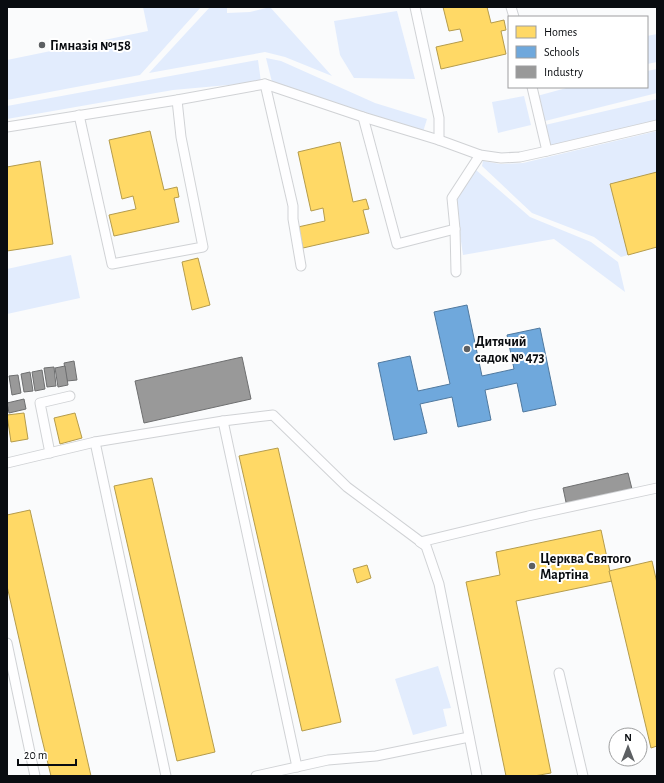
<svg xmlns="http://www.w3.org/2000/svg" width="664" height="783" font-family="'Alegreya Sans',sans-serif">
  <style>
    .green { fill: #e2ecfd }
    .homes { fill: #ffd966; stroke: #b59c4c }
    .schools { fill: #6fa8dc; stroke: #50799f }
    .industry { fill: #999; stroke: #6e6f70 }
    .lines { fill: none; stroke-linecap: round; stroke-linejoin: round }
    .lane-casing { stroke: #d0d2d5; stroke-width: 11 }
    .lane { stroke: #fefeff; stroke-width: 9 }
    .poi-dot { fill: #5d6063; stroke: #fff; stroke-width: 1.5 }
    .labels { text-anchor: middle; stroke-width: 4; stroke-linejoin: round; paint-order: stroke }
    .poi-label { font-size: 14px; font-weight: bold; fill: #090c10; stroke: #fff; text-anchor: start }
  </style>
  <rect width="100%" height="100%" fill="#fafbfc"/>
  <g class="green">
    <polygon points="143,7 201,7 140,75 7,100 7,60 148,31"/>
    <polygon points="210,7 227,7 227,13 250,12 270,7 332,76 285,57 265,52 149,73"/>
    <polygon points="397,11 415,79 354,78 340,55 334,21"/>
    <polygon points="657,34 657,62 647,64 647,36"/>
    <polygon points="266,58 281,61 375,103 427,119 423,132 272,82"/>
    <polygon points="258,60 261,82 173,90 7,119 7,106"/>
    <polygon points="657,69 657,93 545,121 537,96 570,87 647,87 647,71"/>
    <polygon points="524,96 531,125 498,133 492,102"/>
    <polygon points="657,99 657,122 550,148 545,125"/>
    <polygon points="657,131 657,172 628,255 621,257 594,237 532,213 482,166 483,161 500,164 523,163"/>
    <polygon points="476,170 530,217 591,242 618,262 625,292 554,239 463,255 455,200"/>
    <polygon points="71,255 80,298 7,314 7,269"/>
    <polygon points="438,666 451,708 443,709 447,726 413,735 395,679"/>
  </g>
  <g class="homes">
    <polygon points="443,7 487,7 491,23 504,20 506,30 501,31 506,54 441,69 436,47 463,41 460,29 449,31"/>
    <polygon points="150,131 164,190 177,187 179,197 174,198 179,222 114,236 109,215 136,209 133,196 122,199 109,140"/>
    <polygon points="340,142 353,202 366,199 369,209 363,210 369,233 303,248 298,227 325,221 323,208 311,211 298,152"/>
    <polygon points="40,161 53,244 7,251 7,167"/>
    <polygon points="657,172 657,247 628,255 610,184"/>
    <polygon points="198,258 210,305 192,310 182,262"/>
    <polygon points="24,413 28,439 11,442 7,415"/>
    <polygon points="75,413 82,438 60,444 54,418"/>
    <polygon points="278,448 341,722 302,731 239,456"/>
    <polygon points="152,478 215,752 177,761 114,486"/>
    <polygon points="30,510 91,776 51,776 40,731 7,586 7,515"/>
    <polygon points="601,530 612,581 516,601 551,773 534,776 506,776 466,582 500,575 496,552"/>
    <polygon points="652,561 657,583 657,746 651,748 609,571"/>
    <polygon points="367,565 371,578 357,583 353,569"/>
  </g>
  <polygon class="schools" points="467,305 482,376 514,369 507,335 540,328 556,405 523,412 517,383 485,390 491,420 458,427 452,397 420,404 427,433 394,440 378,363 410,356 418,391 450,384 434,312"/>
  <g class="industry">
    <polygon points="242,357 251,399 144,423 135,381"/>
    <polygon points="74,361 77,380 67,381 64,363"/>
    <polygon points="65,366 68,385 58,387 55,368"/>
    <polygon points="54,367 56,386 47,387 44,368"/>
    <polygon points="42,370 45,389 35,391 32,372"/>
    <polygon points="30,372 33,391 24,392 21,374"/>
    <polygon points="18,375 21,393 12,395 9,376"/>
    <polygon points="24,399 26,409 9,413 7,403"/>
    <polygon points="628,473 633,493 567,507 563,488"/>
  </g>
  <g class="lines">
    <g class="lane-casing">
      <g id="lane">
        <polyline points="415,7 439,118 439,140"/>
        <polyline points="511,7 514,17"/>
        <polyline points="265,84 293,206 293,219 301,266"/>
        <polyline points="532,87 547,151"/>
        <polyline points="79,115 112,264 203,247 181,137 177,100"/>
        <polyline points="363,117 397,244 455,229"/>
        <polyline points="7,127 177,100 265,84 363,117 439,140 480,155 501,158 520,157 547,151 657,125"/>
        <polyline points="456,272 455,229 452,198 480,155"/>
        <polyline points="223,421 297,767"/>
        <polyline points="95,442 166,776"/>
        <polyline points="50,453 40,403 70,396"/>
        <polyline points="7,463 95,442 223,421 273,415 347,487 425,545"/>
        <polyline points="7,643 35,776"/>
        <polyline points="559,673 583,776"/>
        <polyline points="256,776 328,760 376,756 469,737"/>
        <polyline points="477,776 439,584 426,546 420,542 528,516 657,488"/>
      </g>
    </g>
    <use href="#lane" class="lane"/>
  </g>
  <g class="poi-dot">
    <circle cx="42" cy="45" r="4"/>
    <circle cx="467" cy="349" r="4"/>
    <circle cx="532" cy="566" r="4"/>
  </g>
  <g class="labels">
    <g class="poi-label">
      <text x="50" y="50">Гімназія №158</text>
      <text x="475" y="346">Дитячий<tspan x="475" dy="16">садок № 473</tspan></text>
      <text x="540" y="563">Церква Святого<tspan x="540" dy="16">Мартіна</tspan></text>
    </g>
  </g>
  <rect width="664" height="783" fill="none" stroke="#090c10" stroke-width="16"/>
  <rect x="508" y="16" width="140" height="72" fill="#ffffff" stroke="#9d9e9f"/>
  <rect x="516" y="26" width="20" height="12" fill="#ffd966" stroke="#9d9e9f"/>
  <text x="544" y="36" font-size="12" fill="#090c10">Homes</text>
  <rect x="516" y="46" width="20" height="12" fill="#6fa8dc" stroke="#9d9e9f"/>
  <text x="544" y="56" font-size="12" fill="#090c10">Schools</text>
  <rect x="516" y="66" width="20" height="12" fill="#999999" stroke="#9d9e9f"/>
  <text x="544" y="76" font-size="12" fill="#090c10">Industry</text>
  <g transform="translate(628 747)"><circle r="19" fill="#ffffff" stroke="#9d9e9f"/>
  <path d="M0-3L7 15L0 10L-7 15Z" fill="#5d6063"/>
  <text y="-6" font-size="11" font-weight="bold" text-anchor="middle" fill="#090c10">N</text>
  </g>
  <path d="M18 759v6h58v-6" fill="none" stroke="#090c10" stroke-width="2"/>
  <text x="24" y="759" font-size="12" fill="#090c10" stroke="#ffffff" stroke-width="3" paint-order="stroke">20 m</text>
</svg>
